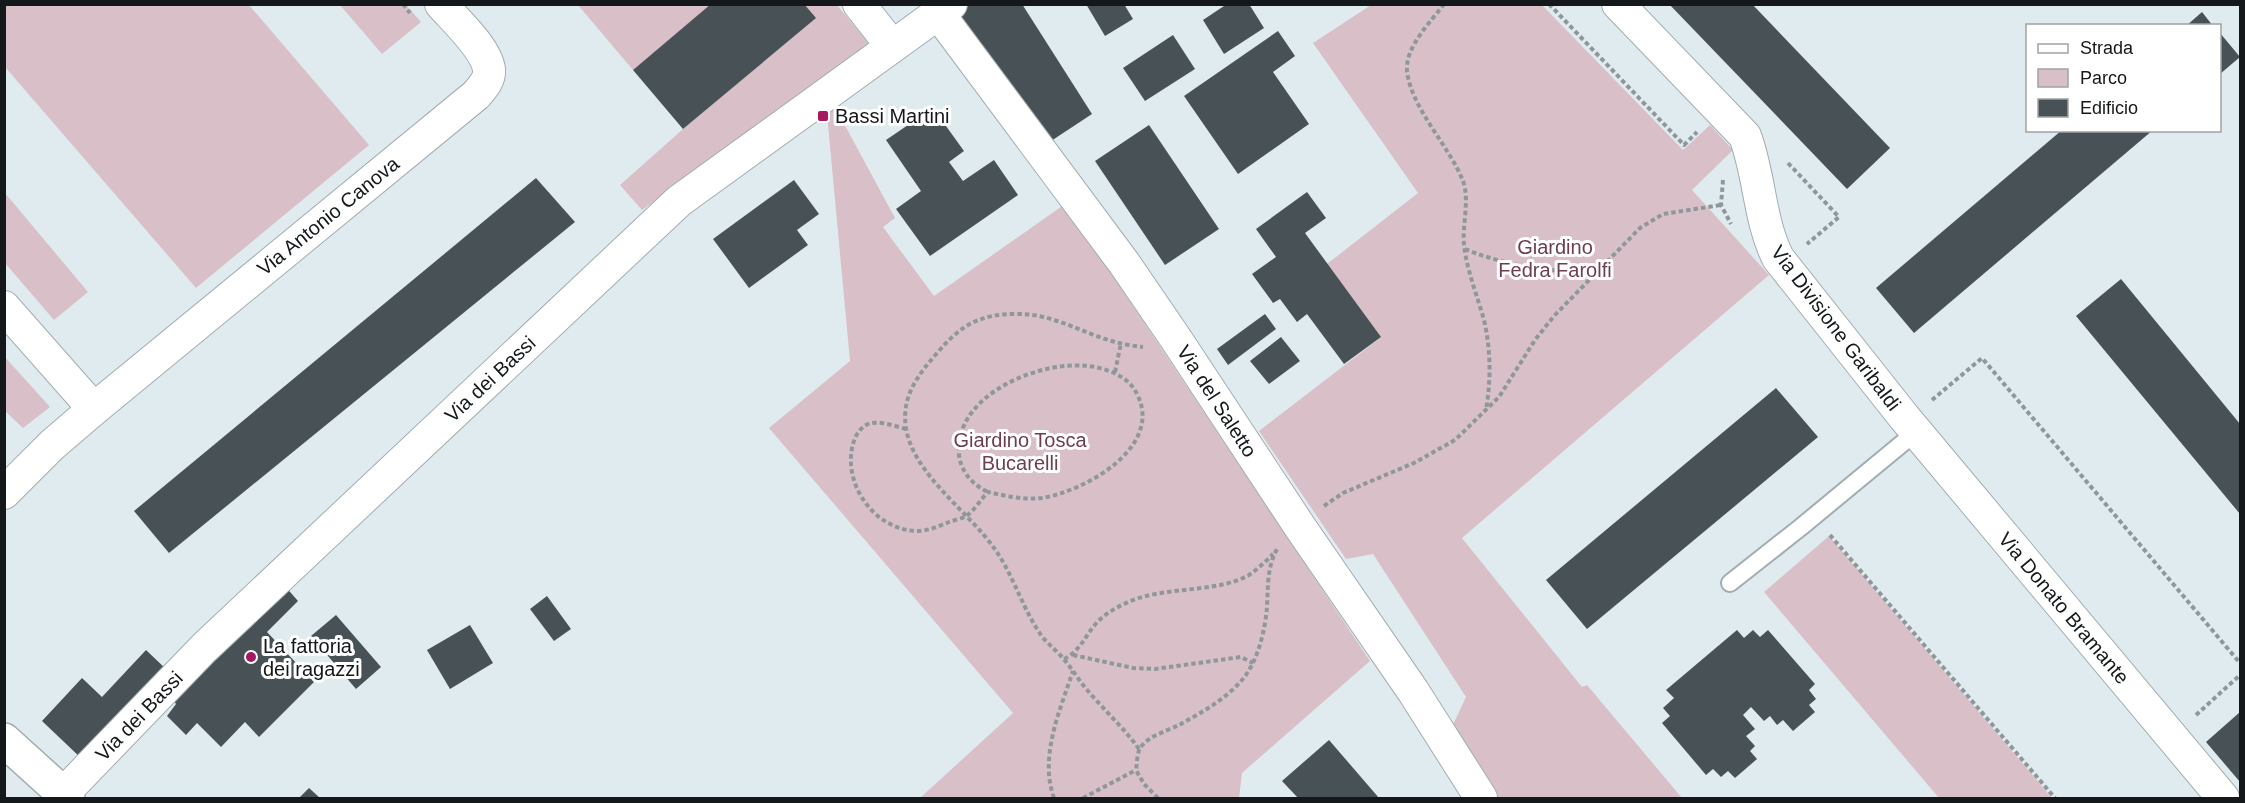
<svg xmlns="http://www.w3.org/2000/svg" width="2245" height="803" font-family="Helvetica,sans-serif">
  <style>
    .green { fill: #d9c0c8 }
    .building { fill: #485256 }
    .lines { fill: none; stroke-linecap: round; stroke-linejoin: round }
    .service-casing { stroke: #a2adb2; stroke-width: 20 }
    .minor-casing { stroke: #a2adb2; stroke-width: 34 }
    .tertiary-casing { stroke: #a2adb2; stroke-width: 36 }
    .path { stroke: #8f979b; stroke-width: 4; stroke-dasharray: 4.5 3; stroke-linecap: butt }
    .service { stroke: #fff; stroke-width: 16 }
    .minor { stroke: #fff; stroke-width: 32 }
    .tertiary { stroke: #fff; stroke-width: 33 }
    .poi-dot { fill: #a41960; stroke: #fff; stroke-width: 2 }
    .labels { text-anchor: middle; stroke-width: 6; stroke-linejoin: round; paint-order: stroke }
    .poi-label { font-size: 20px; fill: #14181a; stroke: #fff; text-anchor: start }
    .street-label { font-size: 20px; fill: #14181a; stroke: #fff }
    .park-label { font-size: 20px; fill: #6e3d50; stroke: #fff }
  </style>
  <rect width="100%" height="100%" fill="#e0ebf0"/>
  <g class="green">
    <polygon points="4,5 249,5 369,145 196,288 5,67"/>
    <polygon points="340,5 406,5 421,22 382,54"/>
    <polygon points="578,5 711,5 633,70"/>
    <polygon points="804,5 837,5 870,45 642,210 620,185 683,129 815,18"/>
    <polygon points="1371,5 1542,5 1683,150 1710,125 1733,150 1692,190 1769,275 1462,538 1582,687 1587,685 1682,798 1497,798 1451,729 1466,697 1373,554 1346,559 1259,431 1380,338 1327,264 1418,193 1313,43"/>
    <polygon points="835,107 895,218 883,227 934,296 1065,204 1370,661 1242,773 1239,798 920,798 1013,713 769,428 850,361 827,114"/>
    <polygon points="5,193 88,292 54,320 5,263"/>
    <polygon points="4,356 50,407 23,428 5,411"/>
    <polygon points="1829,536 2052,798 1939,798 1764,592"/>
  </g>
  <g class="building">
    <polygon points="711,4 804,4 816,18 683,129 633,70"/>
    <polygon points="968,4 1022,4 1092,114 1045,145 957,13"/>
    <polygon points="1086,4 1124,4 1133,19 1105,36"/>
    <polygon points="1227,4 1249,4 1264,28 1224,54 1203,20"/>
    <polygon points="1669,4 1752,4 1890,148 1847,189"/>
    <polygon points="2202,12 2213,26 2186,26"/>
    <polygon points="1278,31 1295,56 1273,72 1309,124 1238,174 1184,96"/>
    <polygon points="2220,33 2240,57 2220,74"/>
    <polygon points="1173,35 1195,69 1145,101 1123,68"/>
    <polygon points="933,108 964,151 949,162 963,181 994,160 1018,195 930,256 896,209 921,191 886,140"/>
    <polygon points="1149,125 1219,229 1165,265 1095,161"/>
    <polygon points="2062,130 2153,130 1914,333 1876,288"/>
    <polygon points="536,178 575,222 169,553 134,511"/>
    <polygon points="794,180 819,214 797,230 808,245 749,288 713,239"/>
    <polygon points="1307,192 1326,218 1305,233 1381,337 1344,364 1307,314 1297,322 1280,299 1273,303 1252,274 1276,257 1256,229"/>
    <polygon points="2121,279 2240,424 2240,514 2076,316"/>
    <polygon points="1265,314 1276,329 1228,365 1217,349"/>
    <polygon points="1281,337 1300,361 1269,384 1250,361"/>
    <polygon points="1776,388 1818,437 1587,629 1546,580"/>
    <polygon points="284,585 298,601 267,632 314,682 259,737 245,722 221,747 197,723 186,735 167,716 176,704 171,697"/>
    <polygon points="547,596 571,629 554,641 530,609"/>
    <polygon points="336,615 381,667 356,689 311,636"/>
    <polygon points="470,625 493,663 450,689 427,650"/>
    <polygon points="1737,630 1744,638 1753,630 1760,637 1768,630 1815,684 1809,690 1816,699 1809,705 1815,712 1793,731 1783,720 1777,725 1770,716 1764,721 1751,707 1743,715 1755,729 1746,736 1755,746 1750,751 1757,759 1735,778 1728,771 1721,777 1713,769 1706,775 1662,723 1670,716 1663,708 1674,698 1666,690"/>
    <polygon points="146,650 167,670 82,759 42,721 82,678 102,697"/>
    <polygon points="2240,712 2240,782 2206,742"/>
    <polygon points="1329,740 1379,798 1298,798 1282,781"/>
    <polygon points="309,788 320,798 299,798"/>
  </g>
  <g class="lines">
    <g class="service-casing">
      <polyline id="service" points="1730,583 1801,527 1916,432"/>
    </g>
    <g class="minor-casing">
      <g id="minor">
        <polyline points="859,4 892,46"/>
        <path d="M1618 4 1745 136C1760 176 1759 220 1778 258L1904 417 2223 798"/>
        <polyline points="938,13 1124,263 1176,339 1300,527 1413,691 1481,798"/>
        <polyline points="4,307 94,409"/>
        <path d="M4 493 52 445 94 409 476 95C482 88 490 80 489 70 487 49 455 20 441 4"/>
        <polyline points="63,794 204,648 679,201 951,4"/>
      </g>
    </g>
    <g class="tertiary-casing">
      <polyline id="tertiary" points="4,740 68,798"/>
    </g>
    <g class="path">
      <polyline points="403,4 410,13"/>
      <path d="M1444 4C1430 23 1405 47 1407 71 1411 108 1450 147 1463 181 1470 200 1462 225 1464 245 1467 271 1477 295 1484 320 1491 351 1491 380 1486 410"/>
      <polyline points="1549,4 1684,145 1697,132"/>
      <polyline points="1788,163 1839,217 1807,244"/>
      <polyline points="1723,180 1721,205 1731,224"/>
      <path d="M1465 249C1506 266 1549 271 1594 273"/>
      <polyline points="1115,372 1121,343"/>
      <polyline points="1932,400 1982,358 2240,663"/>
      <path d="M906 429C894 426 877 419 866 425 859 429 855 437 853 444 842 484 875 531 918 531 928 531 939 526 949 522 954 520 961 519 966 516 974 511 981 499 988 492 1006 496 1024 500 1042 498 1085 491 1162 448 1138 396 1130 378 1113 371 1095 367 1044 357 953 394 959 455 961 472 973 485 988 492"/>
      <polyline points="1324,506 1343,493 1414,463 1455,440 1499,397 1535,340 1554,316 1640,228 1663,214 1721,205"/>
      <polyline points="1830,535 2055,798"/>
      <polyline points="1073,655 1133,668 1155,669 1241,657 1253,663"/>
      <path d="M1064 659C1079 652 1084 638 1094 626 1102 616 1113 609 1124 604 1162 585 1216 594 1249 575 1258 569 1266 561 1273 554"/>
      <polyline points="2196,715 2240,675"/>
      <path d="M1139 749C1124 728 1105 711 1088 691 1078 680 1071 666 1060 655 1053 647 1044 641 1039 632 1021 605 1013 574 994 548 968 511 913 474 906 428 901 396 918 375 938 352 961 325 980 314 1016 314 1051 313 1080 332 1112 341 1122 344 1133 346 1143 347"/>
      <path d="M1054 798C1039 757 1060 710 1073 671"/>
      <polyline points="1083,798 1136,770"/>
      <path d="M1158 798 1144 784 1136 770C1137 763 1137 754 1140 748 1148 736 1167 731 1179 725 1201 713 1226 699 1242 680 1258 661 1265 631 1267 607 1268 587 1267 567 1277 549"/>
    </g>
    <use href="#service" class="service"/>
    <use href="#minor" class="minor"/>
    <use href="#tertiary" class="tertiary"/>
  </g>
  <g class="poi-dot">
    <rect x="817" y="110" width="12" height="12" rx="3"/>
    <circle cx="251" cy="657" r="6"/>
  </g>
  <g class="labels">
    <g class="poi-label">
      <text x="835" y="123">Bassi Martini</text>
      <text x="263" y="653">La fattoria<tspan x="263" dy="23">dei ragazzi</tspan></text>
    </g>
    <g class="street-label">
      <text transform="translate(328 216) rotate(-39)" y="7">Via Antonio Canova</text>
      <text transform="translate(1836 328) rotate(53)" y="7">Via Divisione Garibaldi</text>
      <text transform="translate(490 379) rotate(-43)" y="7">Via dei Bassi</text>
      <text transform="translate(1217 401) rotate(57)" y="7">Via del Saletto</text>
      <text transform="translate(2064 608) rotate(50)" y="7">Via Donato Bramante</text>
      <text transform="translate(139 716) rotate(-46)" y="7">Via dei Bassi</text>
    </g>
    <g class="park-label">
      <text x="1555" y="254">Giardino<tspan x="1555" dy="23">Fedra Farolfi</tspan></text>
      <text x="1020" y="447">Giardino Tosca<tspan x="1020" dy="23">Bucarelli</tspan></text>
    </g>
  </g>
  <rect width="2245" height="803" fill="none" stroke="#14181a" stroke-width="12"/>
  <rect x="2026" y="24" width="195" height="108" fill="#ffffff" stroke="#a1a3a3" stroke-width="1.5"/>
  <rect x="2038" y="44" width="30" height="9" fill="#ffffff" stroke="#a1a3a3" stroke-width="1.5"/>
  <text x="2080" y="54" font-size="18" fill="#14181a">Strada</text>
  <rect x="2038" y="69" width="30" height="18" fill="#d9c0c8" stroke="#a1a3a3" stroke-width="1.5"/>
  <text x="2080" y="84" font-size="18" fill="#14181a">Parco</text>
  <rect x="2038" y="99" width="30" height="18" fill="#485256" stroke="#a1a3a3" stroke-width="1.5"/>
  <text x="2080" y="114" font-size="18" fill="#14181a">Edificio</text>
</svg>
